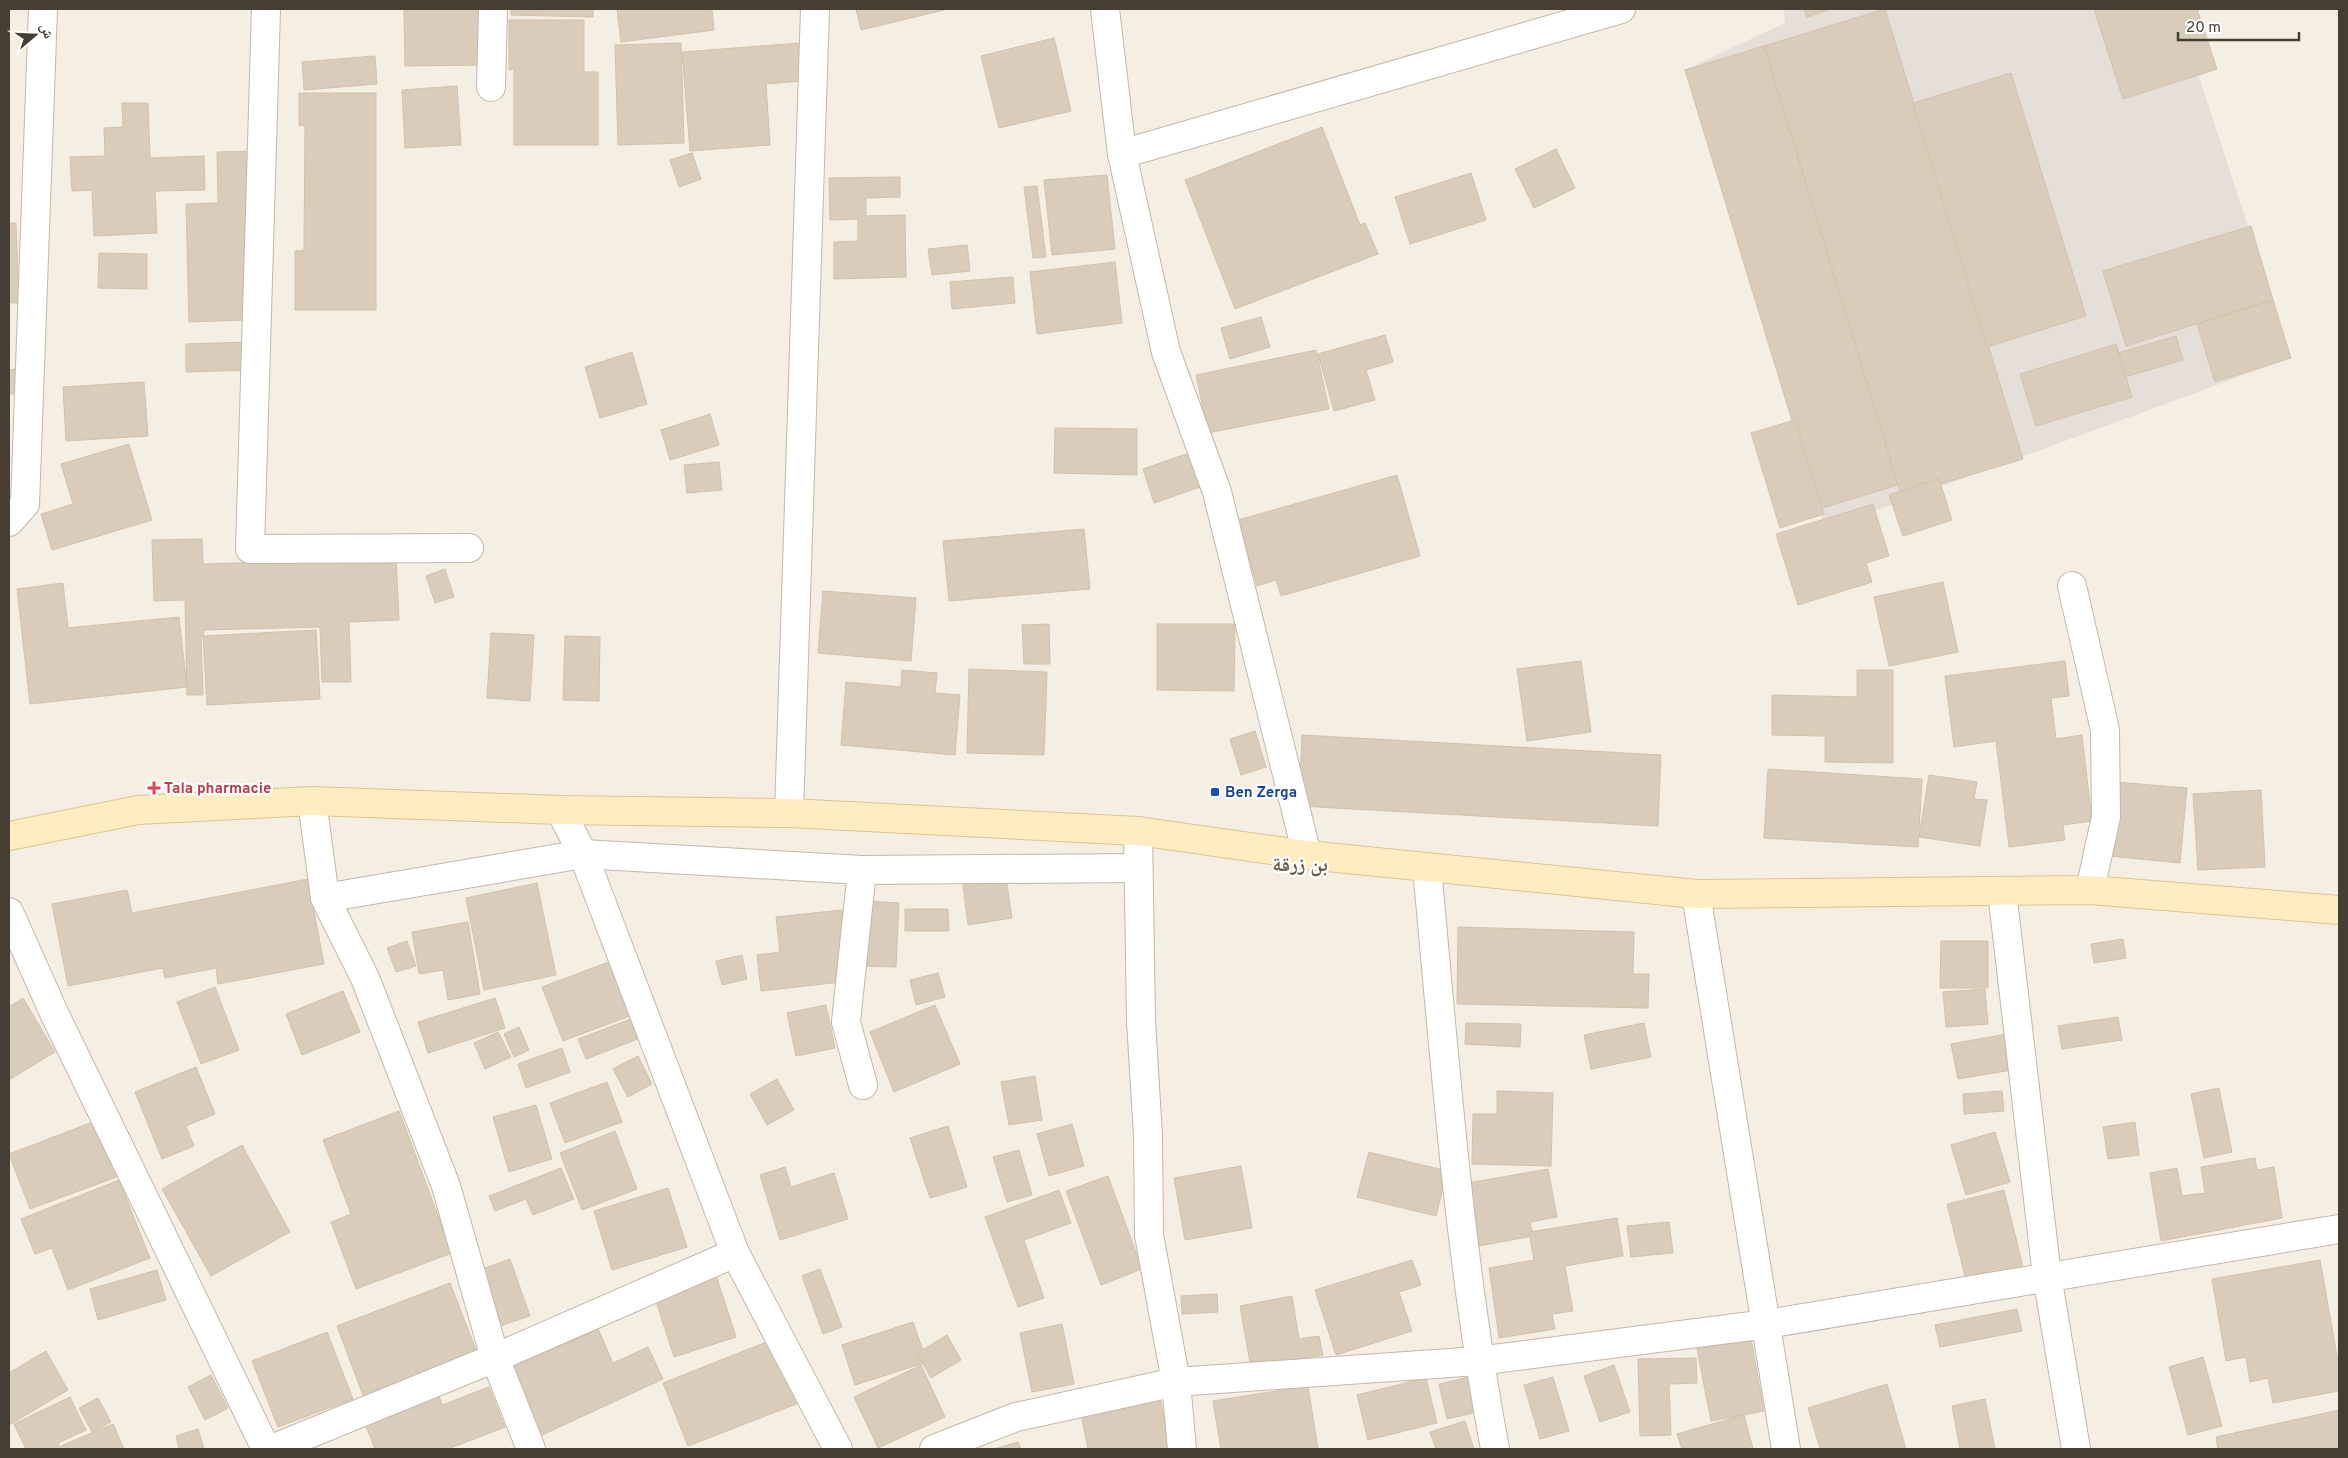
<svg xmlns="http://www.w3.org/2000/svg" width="2348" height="1458" font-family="Overpass,'Noto Naskh Arabic',sans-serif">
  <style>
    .industrial { fill: #e6dfd9 }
    .building { fill: #daccba; stroke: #d2c1aa }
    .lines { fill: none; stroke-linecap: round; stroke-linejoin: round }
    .minor-casing { stroke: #c3b8a8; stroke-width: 30 }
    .secondary-casing { stroke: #dcc48f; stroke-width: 30 }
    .minor { stroke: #fff; stroke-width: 28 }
    .secondary { stroke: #ffedc2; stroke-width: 28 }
    .health-dot { fill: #e0444e; stroke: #fff; stroke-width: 2 }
    .transit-dot { fill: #1a4fb4; stroke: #fff; stroke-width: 2 }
    .labels { text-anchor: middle; stroke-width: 4.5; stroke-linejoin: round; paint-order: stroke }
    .health-label { font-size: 15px; font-weight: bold; fill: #be3a42; stroke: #fff; text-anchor: start }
    .transit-label { font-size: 15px; font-weight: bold; fill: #164399; stroke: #fff; text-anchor: start }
    .district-label { font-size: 20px; font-weight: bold; fill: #6a5b49; stroke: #fff }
  </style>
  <rect width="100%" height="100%" fill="#f4eee3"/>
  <polygon class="industrial" points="1784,9 2177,9 2291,358 1825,529 1685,70 1785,23"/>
  <g class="building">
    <polygon points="404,9 483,9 484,65 405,66"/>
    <polygon points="511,9 593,9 593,17 511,15"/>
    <polygon points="617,9 712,9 714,30 621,42"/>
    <polygon points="856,9 948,9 861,30"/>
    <polygon points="1804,9 1831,9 1807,17"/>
    <polygon points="1885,9 2023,459 1901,496 1764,46"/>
    <polygon points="2094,9 2197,9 2217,69 2123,99"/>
    <polygon points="509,20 584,20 584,72 598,72 598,145 514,145 514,69 509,70"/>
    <polygon points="1054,38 1071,111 999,128 981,56"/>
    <polygon points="681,43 684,143 618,145 615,45"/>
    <polygon points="800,43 803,81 766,84 770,145 690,151 682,52"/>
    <polygon points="1764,46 1898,485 1819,509 1685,70"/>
    <polygon points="375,56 377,84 304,90 302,62"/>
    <polygon points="2011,73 2086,316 1987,347 1913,103"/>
    <polygon points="457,86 461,145 405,148 402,90"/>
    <polygon points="299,93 376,93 376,310 295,310 295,251 304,250 305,125 299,126"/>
    <polygon points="122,103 148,103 150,158 204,156 205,190 155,191 157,233 94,236 92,190 72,191 70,157 105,156 104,128 123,127"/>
    <polygon points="1322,127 1360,225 1365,223 1378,254 1235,309 1185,180"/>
    <polygon points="1556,149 1575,188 1534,208 1515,169"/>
    <polygon points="259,151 261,234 244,234 245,320 189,322 186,204 218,203 217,152"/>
    <polygon points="692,153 701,179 679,187 670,160"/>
    <polygon points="1471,173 1486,220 1410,244 1395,197"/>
    <polygon points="1107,175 1115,249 1052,255 1044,180"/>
    <polygon points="900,177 900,197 866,198 866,216 905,215 906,277 834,279 834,242 858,241 858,219 830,220 829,178"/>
    <polygon points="1037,186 1046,257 1033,258 1024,187"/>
    <polygon points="9,223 16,223 19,303 9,303"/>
    <polygon points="2251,226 2273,300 2126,346 2103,271"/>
    <polygon points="967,245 970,271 932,275 928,249"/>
    <polygon points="99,253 147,254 147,289 98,288"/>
    <polygon points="1115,262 1122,323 1037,334 1030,272"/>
    <polygon points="1013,277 1015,303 952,309 950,282"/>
    <polygon points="2273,300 2291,358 2215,382 2197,324"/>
    <polygon points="1261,317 1270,347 1230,359 1221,328"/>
    <polygon points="1385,335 1393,362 1366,370 1375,400 1334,411 1318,354"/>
    <polygon points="2176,336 2183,360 2125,377 2118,353"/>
    <polygon points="250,342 251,370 186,372 186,344"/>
    <polygon points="2116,344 2132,397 2036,426 2020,374"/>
    <polygon points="1316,350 1329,409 1208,433 1196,375"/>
    <polygon points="632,352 647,404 600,418 585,367"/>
    <polygon points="25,367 29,392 9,394 9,370"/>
    <polygon points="144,382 148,436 66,441 63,387"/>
    <polygon points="710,414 719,445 670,460 661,430"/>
    <polygon points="1795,420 1824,514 1780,528 1751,433"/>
    <polygon points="1055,428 1137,429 1137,475 1054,473"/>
    <polygon points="129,444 152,520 52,550 41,514 73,504 61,464"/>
    <polygon points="1195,451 1206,485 1154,503 1143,469"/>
    <polygon points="719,462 722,490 687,493 684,465"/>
    <polygon points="1397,475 1420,556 1281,596 1276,580 1257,586 1238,520"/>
    <polygon points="1939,478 1952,520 1903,536 1889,495"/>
    <polygon points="1873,504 1889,556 1866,563 1872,582 1798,605 1776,534"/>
    <polygon points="1084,529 1090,589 949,601 943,541"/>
    <polygon points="202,539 203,564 396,558 399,620 349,622 351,682 322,682 320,627 204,630 203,636 201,636 203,695 187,695 185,600 154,601 152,540"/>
    <polygon points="445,569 454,597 435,603 426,576"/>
    <polygon points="1943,582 1958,652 1889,666 1874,597"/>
    <polygon points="63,583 68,628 179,617 187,687 30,704 17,589"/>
    <polygon points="823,591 916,598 911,661 818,653"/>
    <polygon points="1049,624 1050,664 1024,664 1022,625"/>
    <polygon points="1157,624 1235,624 1234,691 1157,690"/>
    <polygon points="316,630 320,699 207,705 203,636"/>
    <polygon points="491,633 534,635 530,701 487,698"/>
    <polygon points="565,636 600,637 599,701 563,700"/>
    <polygon points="1581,661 1591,732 1527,741 1517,669"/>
    <polygon points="2065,661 2069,696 2051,698 2056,739 2082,735 2092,821 2063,825 2065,840 2009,847 1996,741 1954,747 1945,676"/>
    <polygon points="969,669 1047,672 1044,755 967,753"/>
    <polygon points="902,670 937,673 935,693 960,695 955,755 841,745 846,682 901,687"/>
    <polygon points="1857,670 1893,670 1893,763 1825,762 1825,736 1772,735 1772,695 1857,697"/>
    <polygon points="1255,731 1266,767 1241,775 1230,739"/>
    <polygon points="1302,735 1661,755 1658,826 1299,806"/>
    <polygon points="1768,769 1922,779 1918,847 1764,838"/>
    <polygon points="1929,775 1977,782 1974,799 1987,800 1980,846 1919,837"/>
    <polygon points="2116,782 2187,788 2180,863 2109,856"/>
    <polygon points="2261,790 2265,867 2198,870 2193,794"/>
    <polygon points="1006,878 1012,918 968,925 963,885"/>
    <polygon points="308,879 324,964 218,984 216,968 165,978 163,968 68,986 52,904 127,890 132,913"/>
    <polygon points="537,883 556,975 484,990 466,898"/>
    <polygon points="864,901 899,903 896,967 862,966"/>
    <polygon points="905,909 948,909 949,931 905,931"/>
    <polygon points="842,910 850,981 761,991 757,955 780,952 776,917"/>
    <polygon points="468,922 480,994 448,1000 443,970 419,974 412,932"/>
    <polygon points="1458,927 1634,932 1633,974 1649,974 1648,1008 1457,1004"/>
    <polygon points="2123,939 2126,958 2094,963 2091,944"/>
    <polygon points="407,941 416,966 396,972 387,948"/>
    <polygon points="1941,941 1988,941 1988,988 1940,988"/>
    <polygon points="742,955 747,979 722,985 716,961"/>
    <polygon points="614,960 635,1014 563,1041 542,987"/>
    <polygon points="938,973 945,997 916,1005 910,980"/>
    <polygon points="215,987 239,1050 201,1064 177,1002"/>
    <polygon points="1985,989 1988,1024 1946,1027 1943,992"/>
    <polygon points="343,991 360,1032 302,1055 286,1014"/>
    <polygon points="23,998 55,1052 9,1080 9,1007"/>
    <polygon points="495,998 505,1028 428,1053 418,1022"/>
    <polygon points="826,1005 835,1048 796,1056 787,1013"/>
    <polygon points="935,1005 960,1064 894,1092 870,1032"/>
    <polygon points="636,1017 643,1037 586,1059 578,1039"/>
    <polygon points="2118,1017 2122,1040 2062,1049 2058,1026"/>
    <polygon points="1466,1023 1521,1024 1520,1047 1465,1044"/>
    <polygon points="1644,1023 1651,1057 1591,1069 1584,1035"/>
    <polygon points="519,1027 529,1050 514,1057 504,1034"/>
    <polygon points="498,1032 511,1057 485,1069 474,1043"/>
    <polygon points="2007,1034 2012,1070 1958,1079 1951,1044"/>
    <polygon points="562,1048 570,1072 526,1088 518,1064"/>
    <polygon points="638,1056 652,1084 628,1097 613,1069"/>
    <polygon points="196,1067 215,1114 186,1126 194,1146 162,1159 135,1092"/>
    <polygon points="1035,1076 1042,1120 1009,1125 1001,1082"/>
    <polygon points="777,1079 794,1110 767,1125 750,1094"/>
    <polygon points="607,1082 622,1122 565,1143 550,1103"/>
    <polygon points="2219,1088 2232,1152 2204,1158 2191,1094"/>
    <polygon points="1497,1091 1553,1093 1551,1166 1472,1164 1473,1114 1497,1114"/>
    <polygon points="2002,1091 2004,1111 1964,1114 1963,1094"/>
    <polygon points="536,1105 552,1159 509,1172 493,1117"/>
    <polygon points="399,1111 452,1253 356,1289 331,1222 351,1214 323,1140"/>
    <polygon points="98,1120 119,1176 30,1209 9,1154"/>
    <polygon points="2135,1122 2139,1155 2108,1159 2103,1127"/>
    <polygon points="1072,1124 1084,1166 1049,1176 1037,1134"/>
    <polygon points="948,1126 967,1187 930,1198 910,1138"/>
    <polygon points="615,1131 637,1189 582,1210 560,1153"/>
    <polygon points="1995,1132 2010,1182 1966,1195 1951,1145"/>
    <polygon points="242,1145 290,1232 211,1276 162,1189"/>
    <polygon points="1019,1150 1032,1195 1007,1202 993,1157"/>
    <polygon points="1369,1152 1447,1171 1436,1216 1357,1197"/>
    <polygon points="2255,1158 2257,1170 2274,1167 2282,1218 2161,1241 2150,1173 2177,1168 2182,1196 2205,1193 2201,1167"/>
    <polygon points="1241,1166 1252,1228 1185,1240 1174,1178"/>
    <polygon points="785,1167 791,1187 834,1173 848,1219 780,1240 760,1175"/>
    <polygon points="561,1168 574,1199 533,1215 526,1199 495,1211 489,1196"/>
    <polygon points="1548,1169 1557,1217 1530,1222 1533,1236 1479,1246 1468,1183"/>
    <polygon points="1108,1176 1142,1269 1101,1285 1066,1191"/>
    <polygon points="119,1180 150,1258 68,1290 52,1248 35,1254 21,1219"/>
    <polygon points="668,1188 687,1247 612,1270 594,1211"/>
    <polygon points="1059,1190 1071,1223 1024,1240 1044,1298 1018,1307 985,1217"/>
    <polygon points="2004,1190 2024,1271 1967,1284 1947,1204"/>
    <polygon points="1617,1218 1623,1256 1565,1266 1573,1311 1552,1314 1555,1329 1499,1338 1489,1268 1534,1260 1529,1232"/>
    <polygon points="1669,1222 1673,1253 1631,1257 1627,1226"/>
    <polygon points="510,1259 530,1316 500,1326 480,1270"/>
    <polygon points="1412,1260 1421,1285 1399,1292 1412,1331 1336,1355 1315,1290"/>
    <polygon points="2320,1260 2339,1367 2339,1391 2273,1403 2268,1378 2250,1382 2246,1357 2226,1361 2212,1279"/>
    <polygon points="820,1269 842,1327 823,1334 802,1276"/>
    <polygon points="157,1270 166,1300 98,1320 90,1289"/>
    <polygon points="716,1275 736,1337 674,1357 654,1295"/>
    <polygon points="450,1283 478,1355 364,1398 337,1326"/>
    <polygon points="1217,1294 1218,1312 1182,1314 1181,1296"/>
    <polygon points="1292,1296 1299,1339 1319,1336 1323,1355 1251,1368 1240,1306"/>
    <polygon points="2017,1309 2022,1331 1940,1347 1935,1325"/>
    <polygon points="913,1322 927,1362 855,1385 842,1345"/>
    <polygon points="1062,1324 1074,1384 1032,1392 1020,1333"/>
    <polygon points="598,1329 613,1363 648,1347 663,1379 540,1436 509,1368"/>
    <polygon points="327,1332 353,1399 278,1427 252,1361"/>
    <polygon points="947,1335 961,1360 931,1378 917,1353"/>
    <polygon points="779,1337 804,1401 688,1446 663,1383"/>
    <polygon points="1751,1339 1764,1411 1711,1421 1697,1349"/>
    <polygon points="46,1351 68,1390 11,1424 9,1421 9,1373"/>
    <polygon points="2203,1357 2222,1426 2188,1435 2169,1367"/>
    <polygon points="1696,1358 1697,1383 1669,1384 1671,1435 1640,1436 1638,1359"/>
    <polygon points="921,1365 945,1417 878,1448 854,1397"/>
    <polygon points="1614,1365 1630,1412 1600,1422 1584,1376"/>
    <polygon points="211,1375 228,1408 205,1420 188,1387"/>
    <polygon points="1469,1377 1478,1412 1447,1419 1439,1384"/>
    <polygon points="1553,1377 1569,1431 1540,1439 1524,1385"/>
    <polygon points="1426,1378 1437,1423 1368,1440 1357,1395"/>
    <polygon points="1887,1384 1906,1449 1820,1449 1808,1408"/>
    <polygon points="1308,1386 1318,1449 1221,1449 1213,1401"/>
    <polygon points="489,1387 505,1427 448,1449 375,1449 364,1421 438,1392 442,1405"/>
    <polygon points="70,1397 86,1430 58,1443 61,1449 26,1449 14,1424"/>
    <polygon points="98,1398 111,1422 92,1432 79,1408"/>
    <polygon points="1160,1398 1170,1449 1088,1449 1081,1414"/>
    <polygon points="1985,1399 1995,1449 1960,1449 1952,1406"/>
    <polygon points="2339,1410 2339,1449 2218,1449 2216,1437"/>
    <polygon points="1744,1415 1753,1449 1682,1449 1677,1434"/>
    <polygon points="1465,1421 1474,1449 1436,1449 1430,1432"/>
    <polygon points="113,1424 124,1449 63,1449 61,1446"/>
    <polygon points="198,1429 204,1449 179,1449 176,1436"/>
    <polygon points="1018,1442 1021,1449 994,1449"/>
  </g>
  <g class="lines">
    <g class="minor-casing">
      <g id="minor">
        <polyline points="266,9 250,549 469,548"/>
        <polyline points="1105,9 1122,154 1166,352 1217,492 1307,855"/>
        <polyline points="491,87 493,9"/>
        <polyline points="1122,154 1621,9"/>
        <polyline points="9,522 25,504 43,9"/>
        <polyline points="2072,586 2105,730 2106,817 2090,890"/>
        <polyline points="312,801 325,898 365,978 446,1186 495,1358 531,1449"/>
        <polyline points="560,810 583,854 735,1253 838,1449"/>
        <polyline points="789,813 815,9"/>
        <polyline points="1138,831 1141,1021 1148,1136 1149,1235 1176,1382 1182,1449"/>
        <path d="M1427 868C1445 1062 1459 1257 1495 1449"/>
        <polyline points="862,870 846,1022 863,1085"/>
        <polyline points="2002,892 2047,1276 2076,1449"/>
        <polyline points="1696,894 1786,1449"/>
        <polyline points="325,898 583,854 862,870 1138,868"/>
        <polyline points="9,912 55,1015 266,1449"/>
        <polyline points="272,1449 495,1358 735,1253"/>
        <polyline points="934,1449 1016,1417 1176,1382 1478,1361 1767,1324 2339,1229"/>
      </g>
    </g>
    <g class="secondary-casing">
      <polyline id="secondary" points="9,836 138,810 312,801 560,810 789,813 1138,831 1307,855 1696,894 2090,890 2339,910"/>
    </g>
    <use href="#minor" class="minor"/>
    <use href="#secondary" class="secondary"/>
  </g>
  <path class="health-dot" d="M151.5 780.5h5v5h5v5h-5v5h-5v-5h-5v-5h5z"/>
  <rect class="transit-dot" x="1210" y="787" width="10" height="10" rx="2.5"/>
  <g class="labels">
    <g class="health-label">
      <text x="164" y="793">Tala pharmacie</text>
    </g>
    <g class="transit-label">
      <text x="1225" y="797">Ben Zerga</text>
    </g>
    <g class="district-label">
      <text x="1300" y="871">بن زرقة</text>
    </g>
  </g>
  <rect width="2348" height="1458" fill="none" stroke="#463e33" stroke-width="20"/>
  <g transform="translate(35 35) rotate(71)" stroke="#ffffff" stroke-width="4" paint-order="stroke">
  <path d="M0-4L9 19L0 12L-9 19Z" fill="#463e33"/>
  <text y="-8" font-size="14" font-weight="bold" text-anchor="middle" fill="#463e33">ش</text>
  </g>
  <path d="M2178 32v8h121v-8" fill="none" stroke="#463e33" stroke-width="2.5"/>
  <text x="2186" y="32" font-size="15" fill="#463e33" stroke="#ffffff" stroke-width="4" paint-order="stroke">20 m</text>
</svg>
